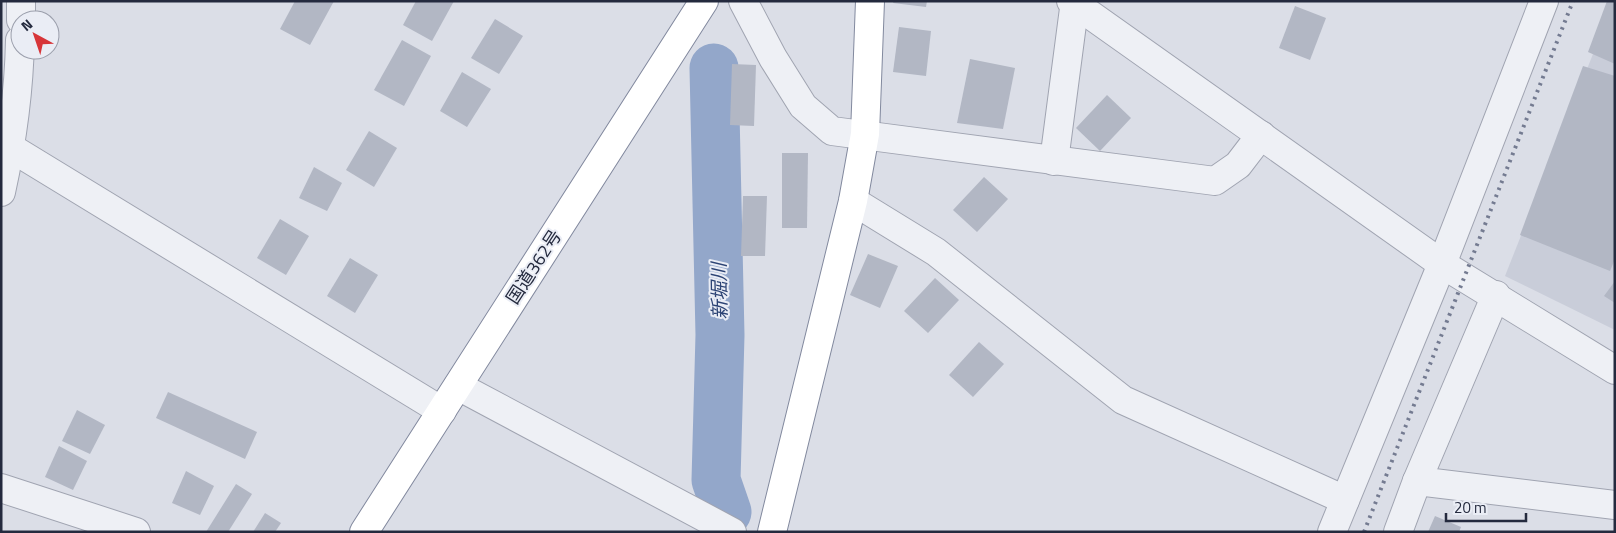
<svg xmlns="http://www.w3.org/2000/svg" width="1616" height="533" font-family="'Titillium Web','Noto Sans JP',sans-serif">
  <style>
    .built { fill: #c9cdd9 }
    .lines { fill: none; stroke-linecap: round; stroke-linejoin: round }
    .river { stroke: #93a7ca; stroke-width: 49 }
    .building { fill: #b2b7c4 }
    .minor-casing { stroke: #a0a4b1; stroke-width: 30 }
    .highway-casing { stroke: #82899e; stroke-width: 30 }
    .minor { stroke: #eef0f5; stroke-width: 28 }
    .highway { stroke: #fff; stroke-width: 28 }
    .rail { stroke: #747b91; stroke-width: 4; stroke-dasharray: 2.5 5; stroke-linecap: butt }
    .labels { text-anchor: middle; stroke-width: 4; stroke-linejoin: round; paint-order: stroke }
    .street-label { font-size: 18px; fill: #242a3e; stroke: #eaedf5 }
    .water-label { font-size: 19px; font-style: italic; fill: #2c4374; stroke: #eaedf5 }
  </style>
  <rect width="100%" height="100%" fill="#dbdee7"/>
  <polygon class="built" points="1614,1 1615,1 1615,330 1505,276"/>
  <g class="lines">
    <polyline class="river" points="714,68 720,335 716,480 727,512"/>
  </g>
  <g class="building">
    <polygon points="295,1 334,1 310,45 280,29"/>
    <polygon points="416,1 454,1 432,41 403,25"/>
    <polygon points="894,1 927,1 926,7 893,3"/>
    <polygon points="1607,1 1615,1 1615,64 1588,52"/>
    <polygon points="1295,6 1326,18 1310,60 1279,48"/>
    <polygon points="495,19 523,36 499,74 471,58"/>
    <polygon points="899,27 931,31 926,76 893,72"/>
    <polygon points="402,40 431,56 404,106 374,90"/>
    <polygon points="970,59 1015,68 1003,129 957,123"/>
    <polygon points="732,64 756,65 754,126 730,125"/>
    <polygon points="1583,66 1615,76 1615,259 1610,271 1520,235"/>
    <polygon points="462,72 491,89 467,127 440,111"/>
    <polygon points="1107,95 1131,118 1100,151 1076,128"/>
    <polygon points="369,131 397,148 374,187 346,170"/>
    <polygon points="782,153 808,153 807,228 782,228"/>
    <polygon points="314,167 342,183 327,211 299,198"/>
    <polygon points="984,177 1008,199 977,232 953,210"/>
    <polygon points="743,196 767,196 765,256 741,256"/>
    <polygon points="280,219 309,236 286,275 257,258"/>
    <polygon points="868,254 898,266 880,308 850,295"/>
    <polygon points="350,258 378,275 355,313 327,296"/>
    <polygon points="935,278 959,300 928,333 904,311"/>
    <polygon points="1615,281 1615,303 1604,296"/>
    <polygon points="979,342 1004,364 973,397 949,375"/>
    <polygon points="168,392 257,432 245,459 156,418"/>
    <polygon points="77,410 105,425 90,454 62,441"/>
    <polygon points="59,446 87,461 73,490 45,477"/>
    <polygon points="186,471 214,486 200,515 172,503"/>
    <polygon points="236,484 252,494 228,532 206,532"/>
    <polygon points="265,513 281,523 275,532 253,532"/>
    <polygon points="1435,516 1461,527 1459,532 1428,532"/>
  </g>
  <g class="lines">
    <g class="minor-casing">
      <g id="minor">
        <polyline points="743,1 773,58 803,106 832,131 1215,181 1238,165 1261,135"/>
        <polyline points="1071,1 1442,264 1615,370"/>
        <polyline points="21,20 21,1"/>
        <polyline points="11,148 442,411"/>
        <polyline points="1054,161 1075,1"/>
        <path d="M1 192C12 142 19 92 20 40"/>
        <polyline points="853,201 936,252 1123,400 1345,500"/>
        <polyline points="458,386 732,532"/>
        <polyline points="1417,481 1615,505"/>
        <polyline points="1,488 136,532"/>
        <polyline points="1332,532 1442,264 1544,1"/>
        <polyline points="1398,532 1417,481 1496,295"/>
      </g>
    </g>
    <g class="highway-casing">
      <g id="highway">
        <polyline points="364,532 704,1"/>
        <polyline points="772,532 853,201 865,134 870,1"/>
      </g>
    </g>
    <use href="#minor" class="minor"/>
    <use href="#highway" class="highway"/>
    <polyline class="rail" points="1364,532 1573,1"/>
  </g>
  <g class="labels">
    <g class="street-label">
      <text transform="translate(534 267) rotate(-57)" y="6">国道362号</text>
    </g>
    <g class="water-label">
      <text transform="translate(719 291) rotate(-91)" y="7">新堀川</text>
    </g>
  </g>
  <rect width="1616" height="533" fill="none" stroke="#242a3e" stroke-width="5"/>
  <g transform="translate(35 35) rotate(320)"><circle r="24" fill="#eaedf5" stroke="#9b9fac"/>
  <path d="M0-4L9 19L0 12L-9 19Z" fill="#d73539"/>
  <text y="-8" font-size="14" font-weight="bold" text-anchor="middle" fill="#242a3e">N</text>
  </g>
  <path d="M1446 513v8h80v-8" fill="none" stroke="#242a3e" stroke-width="2.5"/>
  <text x="1454" y="513" font-size="15" fill="#242a3e" stroke="#eaedf5" stroke-width="4" paint-order="stroke">20 m</text>
</svg>
